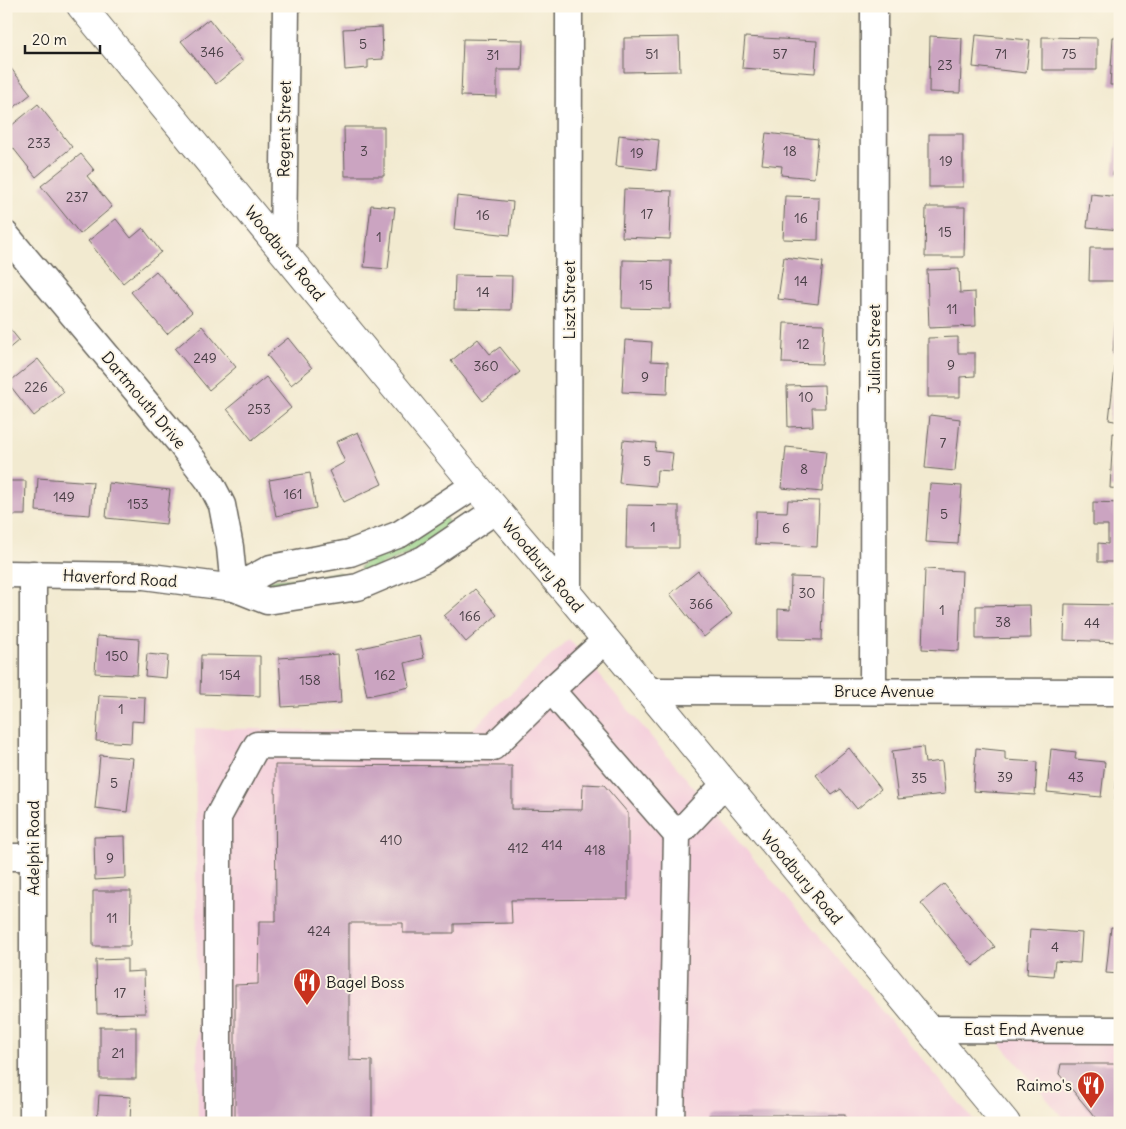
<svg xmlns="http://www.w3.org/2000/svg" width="1126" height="1129" font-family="Delius,sans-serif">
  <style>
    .built { fill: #f4cfdc }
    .green { fill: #94d187; stroke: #587652 }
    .building { fill: #cba4c1 }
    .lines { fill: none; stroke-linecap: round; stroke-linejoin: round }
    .minor-casing { stroke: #67645b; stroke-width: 29 }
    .major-casing { stroke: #67645b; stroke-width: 30 }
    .minor { stroke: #fff; stroke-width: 26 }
    .major { stroke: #fff; stroke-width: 28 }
    .labels { text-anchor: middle; stroke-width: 4; stroke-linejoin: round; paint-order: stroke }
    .number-label { font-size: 14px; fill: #483e45 }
    .street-label { font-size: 16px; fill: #1c1c1c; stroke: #fcf5e5 }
    .poi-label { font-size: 16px; fill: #1c1c1c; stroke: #fcf5e5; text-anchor: start }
  </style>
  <rect width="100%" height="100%" fill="#fcf5e5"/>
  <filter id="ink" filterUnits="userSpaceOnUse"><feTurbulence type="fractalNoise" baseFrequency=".02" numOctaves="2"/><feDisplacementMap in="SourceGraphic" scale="10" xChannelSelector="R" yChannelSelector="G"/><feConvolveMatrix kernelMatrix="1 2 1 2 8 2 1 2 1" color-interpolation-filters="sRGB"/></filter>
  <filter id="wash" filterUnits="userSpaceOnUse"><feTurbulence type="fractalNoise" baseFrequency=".0096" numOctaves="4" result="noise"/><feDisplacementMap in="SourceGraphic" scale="20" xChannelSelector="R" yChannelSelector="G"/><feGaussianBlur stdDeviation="1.12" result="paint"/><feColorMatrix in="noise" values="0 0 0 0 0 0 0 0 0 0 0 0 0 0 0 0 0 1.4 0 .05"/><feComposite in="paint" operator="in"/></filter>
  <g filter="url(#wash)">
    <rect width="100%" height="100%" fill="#f2ead0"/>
    <g class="built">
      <polygon points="569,639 976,1123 198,1123 195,728 468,733"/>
      <polygon points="995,1037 1120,1038 1120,1123 1067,1123"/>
    </g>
    <g class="green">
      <path d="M444 516 450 524 418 549 365 572 361 571 360 568C363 559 378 558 387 554 408 544 426 530 444 516Z"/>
      <polygon points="337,572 342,574 344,576 264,591 264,583 271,580 303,578"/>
    </g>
    <g id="blocks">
      <g class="building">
        <polygon points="209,19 243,62 216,84 181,41"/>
        <polygon points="382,27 383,59 368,60 368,68 345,70 343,29"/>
        <polygon points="976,35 1030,40 1026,73 973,67"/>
        <polygon points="930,36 962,38 960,93 929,92"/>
        <polygon points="679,37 680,71 624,72 624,38"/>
        <polygon points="745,37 817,41 815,73 742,68"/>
        <polygon points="1042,37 1097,38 1097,70 1042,70"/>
        <polygon points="1113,37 1120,37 1120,85 1110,85"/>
        <polygon points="463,39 523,40 522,70 497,70 497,97 461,96"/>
        <polygon points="6,62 31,94 6,114"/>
        <polygon points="38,104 72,147 36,177 6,139 6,130"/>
        <polygon points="344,127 384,127 384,176 345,176"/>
        <polygon points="1118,132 1120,132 1120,175 1113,175"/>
        <polygon points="766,133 818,139 814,178 781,175 782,166 762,164"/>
        <rect x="929" y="134" width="34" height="53"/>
        <polygon points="619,135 659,140 656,170 616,166"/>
        <polygon points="81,154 94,170 87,176 112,207 80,234 41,186"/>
        <polygon points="624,189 672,191 670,239 622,237"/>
        <polygon points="1091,194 1120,197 1120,230 1087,227"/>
        <polygon points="457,196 513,202 510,235 454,229"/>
        <polygon points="785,196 819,197 818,240 783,239"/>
        <polygon points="371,205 395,207 388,269 364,267"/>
        <polygon points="926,207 965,207 964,257 925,257"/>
        <polygon points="116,219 131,238 143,228 161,252 123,283 88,241"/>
        <polygon points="1090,248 1120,248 1120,281 1089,281"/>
        <polygon points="784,257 823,262 818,304 778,299"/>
        <polygon points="623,260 671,261 670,309 622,308"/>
        <polygon points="959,269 960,293 975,292 976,326 929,328 927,270"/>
        <polygon points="156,271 192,312 167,334 131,292"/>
        <polygon points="455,275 512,276 511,310 454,309"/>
        <polygon points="1117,300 1120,301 1120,354 1113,354"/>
        <polygon points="784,323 824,324 822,364 782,363"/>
        <polygon points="6,324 19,340 6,351"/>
        <polygon points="202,326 236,367 209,390 175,349"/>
        <polygon points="958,337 958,353 975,353 975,376 960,377 960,397 928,397 928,338"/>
        <polygon points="288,338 312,368 291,385 267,355"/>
        <polygon points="478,339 490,354 500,347 520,372 483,401 451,361"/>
        <polygon points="625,340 652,342 651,361 668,362 667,394 622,392"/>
        <polygon points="38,359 64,392 34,416 8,383"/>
        <polygon points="1115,367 1120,367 1120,422 1109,420"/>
        <polygon points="266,377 291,408 252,440 227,409"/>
        <polygon points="824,385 825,408 812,408 813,426 788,427 787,386"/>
        <polygon points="930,415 960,419 955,471 925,468"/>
        <polygon points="358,432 382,484 344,502 329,471 345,462 336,442"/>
        <polygon points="1113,433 1120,434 1120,489 1110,488"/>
        <polygon points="623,440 656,443 655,451 673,453 671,471 657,470 656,486 619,483"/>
        <polygon points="786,447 826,451 822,492 782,488"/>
        <polygon points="310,473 316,508 276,516 269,480"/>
        <polygon points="38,478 93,482 90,515 36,511"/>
        <polygon points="6,481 26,481 25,515 6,515"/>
        <polygon points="109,483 170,490 166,524 106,518"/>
        <polygon points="930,484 962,486 958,544 926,542"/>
        <polygon points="788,500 819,501 817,547 755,544 756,511 787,512"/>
        <polygon points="1093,502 1120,503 1120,567 1116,567 1117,562 1098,562 1098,543 1108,544 1108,525 1093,525"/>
        <polygon points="627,505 679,506 679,548 626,548"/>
        <polygon points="925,569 962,571 959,651 922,649"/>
        <polygon points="698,571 732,614 704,637 670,594"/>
        <polygon points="791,577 824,578 822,640 778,639 778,609 790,610"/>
        <polygon points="475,589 497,615 466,642 444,616"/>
        <polygon points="1065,604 1120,605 1120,642 1064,640"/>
        <polygon points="1030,605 1031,638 976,639 976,606"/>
        <polygon points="419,635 424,658 405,663 410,687 367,696 357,649"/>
        <polygon points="97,636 139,639 137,675 95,673"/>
        <polygon points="147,654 168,656 166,678 145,676"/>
        <polygon points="338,654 341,703 282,707 279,658"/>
        <polygon points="201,655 260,656 260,696 200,694"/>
        <polygon points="99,695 145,697 144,722 132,721 131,743 96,741"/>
        <polygon points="923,747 925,763 942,761 945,794 898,799 892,751"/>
        <polygon points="849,748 881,789 857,809 841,789 832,795 816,775"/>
        <polygon points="976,748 1005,751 1005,760 1037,762 1035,795 973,791"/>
        <polygon points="1051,749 1076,752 1075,759 1105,762 1101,797 1047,792"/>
        <polygon points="100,755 133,758 127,812 95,808"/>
        <polygon points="1118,757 1120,757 1120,800 1115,800"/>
        <polygon points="275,765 512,766 512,809 582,810 583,784 604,785 628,813 628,899 511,900 512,923 454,924 454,933 403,933 403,923 349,923 349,1060 372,1061 372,1123 235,1123 235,985 258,984 259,921 276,921"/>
        <polygon points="125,836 126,878 95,880 94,837"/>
        <polygon points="944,884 995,947 973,966 921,903"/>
        <polygon points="93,891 131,891 130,946 93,946"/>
        <polygon points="1111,927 1120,928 1120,974 1106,973"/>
        <polygon points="1030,929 1082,933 1080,963 1055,961 1053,976 1027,974"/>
        <polygon points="127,959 127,972 144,971 145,1013 97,1014 96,960"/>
        <rect x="100" y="1027" width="36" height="52"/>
        <polygon points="1061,1064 1120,1064 1120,1123 1100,1123 1059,1074"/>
        <polygon points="99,1095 131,1097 130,1123 97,1123"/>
        <rect x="709" y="1115" width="136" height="8"/>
      </g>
    </g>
  </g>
  <g filter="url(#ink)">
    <use href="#blocks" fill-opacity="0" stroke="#67645b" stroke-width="1"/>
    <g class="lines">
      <g class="minor-casing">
        <g id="minor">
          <polyline points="6,235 180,443 210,482 222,505 230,547 234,588"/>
          <polyline points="283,251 286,6"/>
          <polyline points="6,574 144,576 234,588 267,601 358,587 424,559 496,510"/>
          <polyline points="33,574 33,1123"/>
          <polyline points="234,588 271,568 350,553 400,534 475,485"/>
          <polyline points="568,594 569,6"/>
          <polyline points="606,640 551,690 677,835"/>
          <polyline points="648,691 1120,692"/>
          <polyline points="873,691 874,6"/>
          <polyline points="6,857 33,857"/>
          <polyline points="928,1029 1120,1030"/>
          <polyline points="218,1123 218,817 257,745 493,747 551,690"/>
          <polyline points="671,1123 677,835 725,784"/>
        </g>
      </g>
      <g class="major-casing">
        <polyline id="major" points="81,6 475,485 568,594 1006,1123"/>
      </g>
      <use href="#minor" class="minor"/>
      <use href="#major" class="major"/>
    </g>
  </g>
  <defs>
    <g id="restaurant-pin" transform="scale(1.4375)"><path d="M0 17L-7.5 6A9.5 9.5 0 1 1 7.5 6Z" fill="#c8321e" stroke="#fcf5e5"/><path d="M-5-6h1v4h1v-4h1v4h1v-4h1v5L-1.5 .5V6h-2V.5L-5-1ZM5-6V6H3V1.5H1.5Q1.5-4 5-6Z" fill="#fff"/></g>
  </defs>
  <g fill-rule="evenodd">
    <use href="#restaurant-pin" x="307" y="982"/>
    <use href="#restaurant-pin" x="1091" y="1085"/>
  </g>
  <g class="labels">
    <g class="number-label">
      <text x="363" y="49">5</text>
      <text x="212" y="57">346</text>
      <text x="652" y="59">51</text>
      <text x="780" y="59">57</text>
      <text x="1001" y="59">71</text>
      <text x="1069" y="59">75</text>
      <text x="493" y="60">31</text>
      <text x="945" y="70">23</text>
      <text x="39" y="148">233</text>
      <text x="364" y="156">3</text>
      <text x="790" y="156">18</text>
      <text x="637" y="158">19</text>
      <text x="946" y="166">19</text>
      <text x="77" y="202">237</text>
      <text x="647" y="219">17</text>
      <text x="483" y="220">16</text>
      <text x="801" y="223">16</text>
      <text x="945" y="237">15</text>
      <text x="379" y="242">1</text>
      <text x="801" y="286">14</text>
      <text x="646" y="290">15</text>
      <text x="483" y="297">14</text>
      <text x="952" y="314">11</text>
      <text x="803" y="349">12</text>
      <text x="205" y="363">249</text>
      <text x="951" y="370">9</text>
      <text x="486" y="371">360</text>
      <text x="645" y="382">9</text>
      <text x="36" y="392">226</text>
      <text x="806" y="402">10</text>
      <text x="259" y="414">253</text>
      <text x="943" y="448">7</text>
      <text x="647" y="466">5</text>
      <text x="804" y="474">8</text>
      <text x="293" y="499">161</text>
      <text x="64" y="502">149</text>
      <text x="138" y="509">153</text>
      <text x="944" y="519">5</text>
      <text x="653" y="532">1</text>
      <text x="786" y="533">6</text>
      <text x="807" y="598">30</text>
      <text x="701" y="609">366</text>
      <text x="942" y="615">1</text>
      <text x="470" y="621">166</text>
      <text x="1003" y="627">38</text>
      <text x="1092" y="628">44</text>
      <text x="117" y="661">150</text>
      <text x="230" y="680">154</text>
      <text x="385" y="680">162</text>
      <text x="310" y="685">158</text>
      <text x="121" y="714">1</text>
      <text x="1005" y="782">39</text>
      <text x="1076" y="782">43</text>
      <text x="919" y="783">35</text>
      <text x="114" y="788">5</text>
      <text x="391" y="845">410</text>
      <text x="552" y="850">414</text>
      <text x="518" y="853">412</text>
      <text x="595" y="855">418</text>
      <text x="110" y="863">9</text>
      <text x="112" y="923">11</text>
      <text x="319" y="936">424</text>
      <text x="1055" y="952">4</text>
      <text x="120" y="998">17</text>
      <text x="118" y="1058">21</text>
    </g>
    <g class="street-label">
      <text transform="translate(284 129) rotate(-89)" y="6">Regent Street</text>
      <text transform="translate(285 253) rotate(51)" y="6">Woodbury Road</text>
      <text transform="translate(569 300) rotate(-90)" y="6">Liszt Street</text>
      <text transform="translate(874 349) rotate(-90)" y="6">Julian Street</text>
      <text transform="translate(144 400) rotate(50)" y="6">Dartmouth Drive</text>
      <text transform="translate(543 565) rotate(50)" y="6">Woodbury Road</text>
      <text transform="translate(120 578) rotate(3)" y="6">Haverford Road</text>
      <text x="884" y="697">Bruce Avenue</text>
      <text transform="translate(33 848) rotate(-90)" y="6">Adelphi Road</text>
      <text transform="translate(802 877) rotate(50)" y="6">Woodbury Road</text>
      <text x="1024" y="1035">East End Avenue</text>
    </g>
    <g class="poi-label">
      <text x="326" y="988">Bagel Boss</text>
      <text x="1072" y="1091" text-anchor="end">Raimo's</text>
    </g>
  </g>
  <rect width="1126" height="1129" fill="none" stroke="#fcf5e5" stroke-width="25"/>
  <path d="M25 45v8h75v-8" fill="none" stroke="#1c1c1c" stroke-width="2.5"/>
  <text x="32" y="45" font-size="15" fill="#1c1c1c" stroke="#fcf5e5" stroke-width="4" paint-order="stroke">20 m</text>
</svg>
